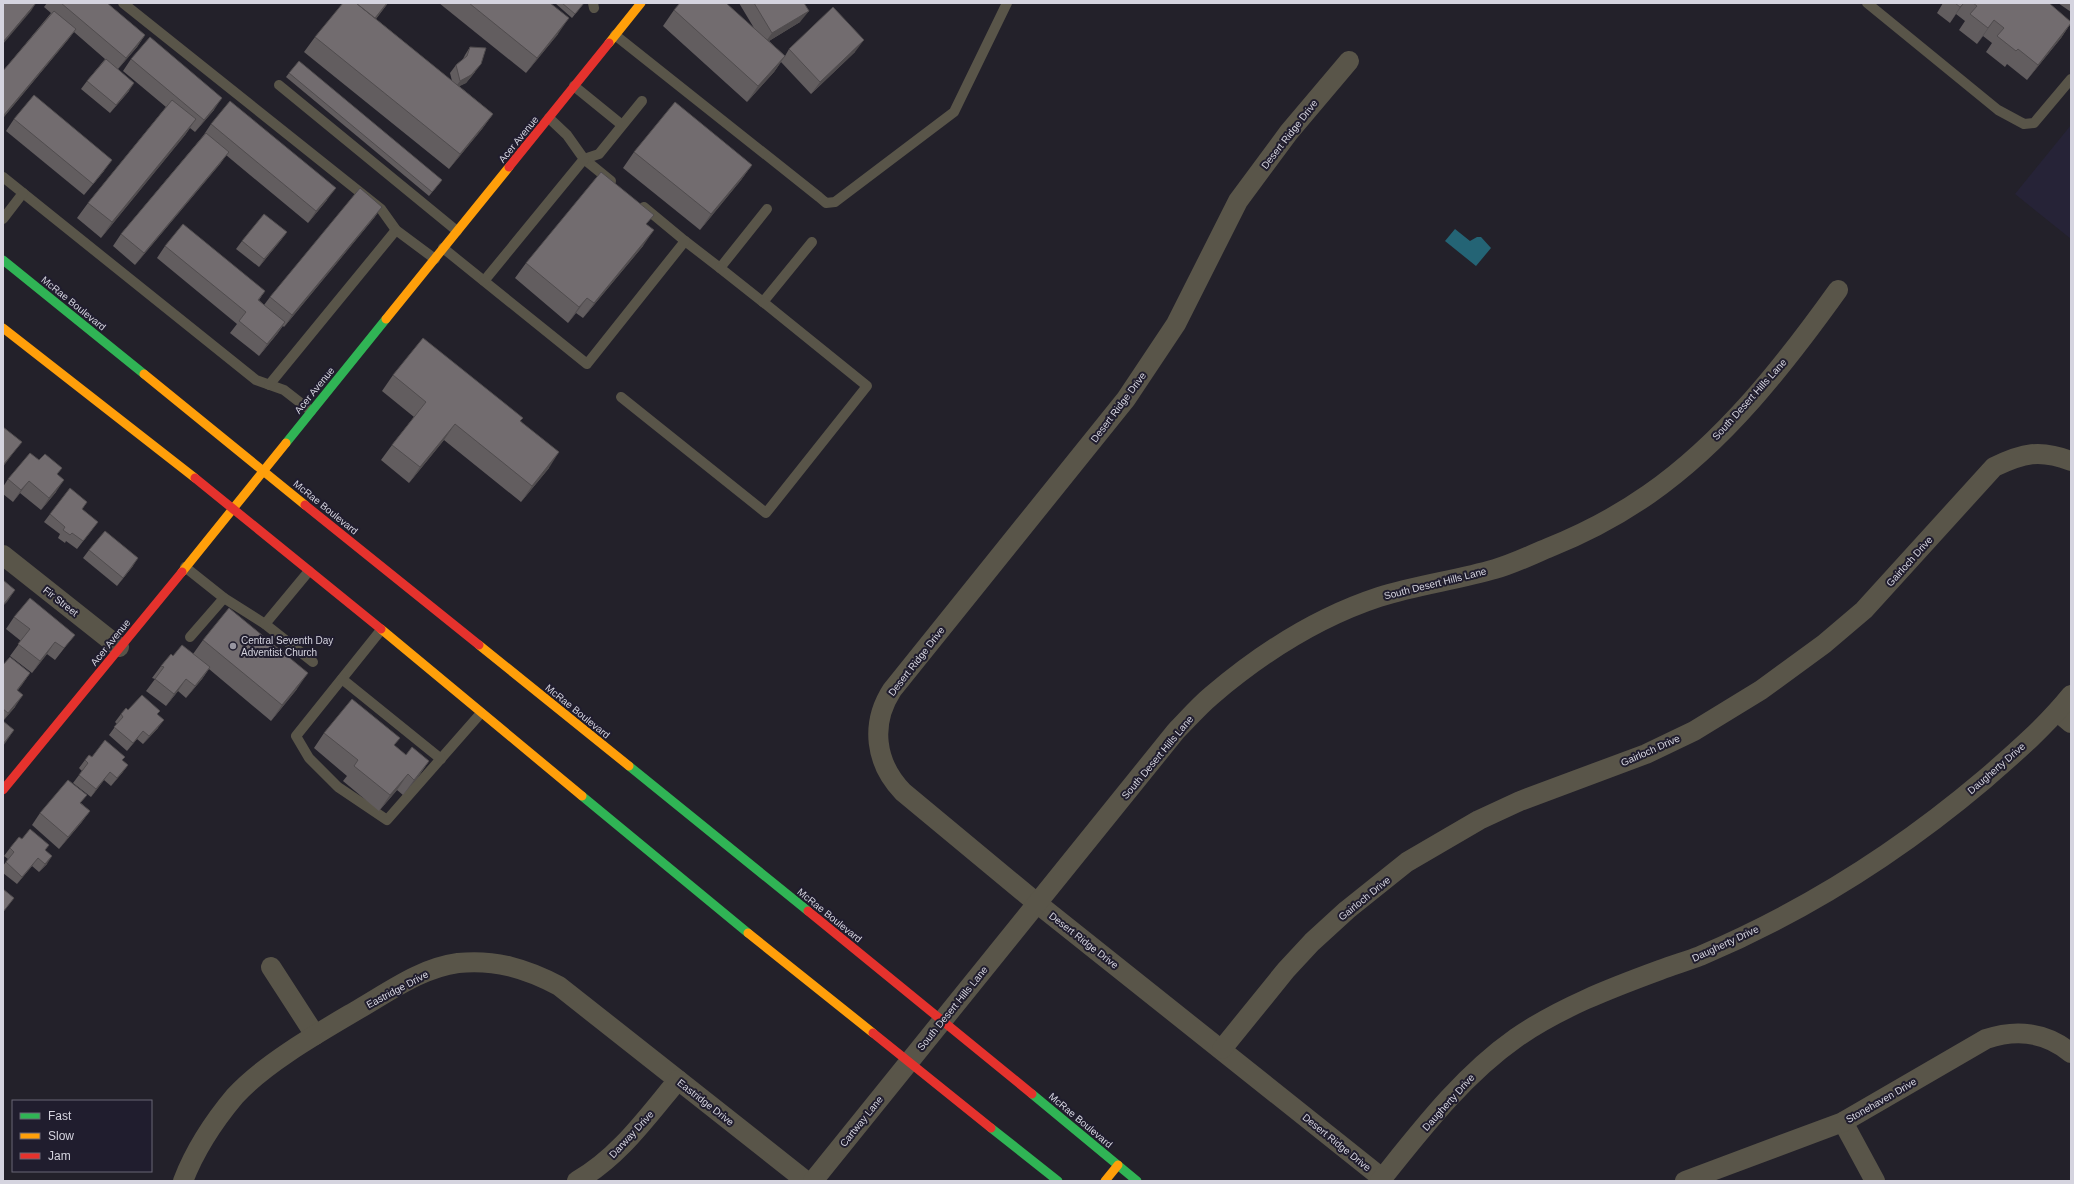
<svg xmlns="http://www.w3.org/2000/svg" width="2074" height="1184" font-family="Arial,sans-serif">
  <style>
    .built { fill: #262337 }
    .water { fill: #246475 }
    .lines { fill: none; stroke-linecap: round; stroke-linejoin: round }
    .lane { stroke: #595549; stroke-width: 10 }
    .street { stroke: #595549; stroke-width: 20 }
    .fast { stroke: #30b455; stroke-width: 9 }
    .slow { stroke: #ff9f0a; stroke-width: 9 }
    .jam { stroke: #e5322d; stroke-width: 9 }
    .wall { fill: #625d5f }
    .shaded-wall { fill: #504c4e }
    .building { fill: #726c6f; stroke: #504c4e }
    .poi-dot { fill: #9795a0; stroke: #201d2e; stroke-width: 1.5 }
    .labels { text-anchor: middle; stroke-width: 4; stroke-linejoin: round; paint-order: stroke }
    .street-label { font-size: 10px; fill: #d5d4df; stroke: #201d2e }
    .poi-label { font-size: 10px; fill: #d5d4df; stroke: #201d2e; text-anchor: start }
  </style>
  <rect width="100%" height="100%" fill="#23212a"/>
  <polygon class="built" points="2071,125 2071,239 2015,194"/>
  <polygon class="water" points="1455,229 1470,241 1477,237 1481,237 1491,248 1476,266 1445,241"/>
  <g class="lines">
    <g class="lane">
      <polyline points="123,3 381,209 396,230 435,259"/>
      <polyline points="593,3 594,8"/>
      <polyline points="1867,3 1998,110 2024,124 2034,123 2071,79"/>
      <polyline points="615,35 819,197 826,203 835,202 954,112 1007,3"/>
      <polyline points="279,85 457,231"/>
      <polyline points="574,86 622,125"/>
      <polyline points="584,159 611,181"/>
      <polyline points="584,159 599,154 642,101"/>
      <polyline points="3,177 256,380 284,390 311,411"/>
      <polyline points="3,219 23,193"/>
      <polyline points="685,241 720,268 767,209"/>
      <polyline points="443,248 587,364 685,241 644,207"/>
      <polyline points="720,268 763,302 812,242"/>
      <polyline points="484,281 584,159 567,135 549,118"/>
      <polyline points="269,385 396,230"/>
      <polyline points="621,397 766,513 867,386 763,302"/>
      <polyline points="185,567 224,598 265,624"/>
      <polyline points="309,571 265,624 313,662"/>
      <polyline points="381,630 296,736 309,758 338,787 387,820 481,713"/>
      <polyline points="190,637 224,598"/>
      <polyline points="342,679 441,759"/>
    </g>
    <g class="street">
      <path d="M1349 61 1289 132 1238 201 1176 324 1126 399 892 690C870 724 875 763 903 792L1038 904 1382 1178"/>
      <polyline points="3,555 119,647"/>
      <polyline points="2058,712 2071,723"/>
      <polyline points="271,967 315,1035"/>
      <path d="M1222 1049 1286 970 1312 942 1347 910 1407 862 1479 820 1520 801 1646 754 1694 731 1761 690 1824 644 1864 610 1994 467C2023 453 2040 449 2071 461"/>
      <polyline points="1843,1122 1875,1181"/>
      <path d="M183 1181C195 1150 214 1121 235 1096 265 1063 320 1032 359 1009 390 991 421 968 458 963 495 959 527 969 559 986L806 1181"/>
      <path d="M577 1181C619 1157 647 1117 678 1080"/>
      <path d="M813 1181 1176 731C1187 720 1198 707 1211 696 1259 655 1318 617 1379 597 1417 585 1457 580 1495 569 1513 564 1531 555 1548 548 1583 534 1619 515 1649 494 1725 441 1785 364 1838 290"/>
      <path d="M1380 1181C1421 1130 1462 1076 1516 1038 1559 1008 1611 988 1660 970 1673 965 1687 961 1700 956 1804 912 1900 851 1985 779 2015 753 2046 726 2071 695"/>
      <path d="M1685 1181 1843 1122 1986 1039C2016 1029 2046 1032 2071 1053"/>
    </g>
    <g class="fast">
      <polyline points="3,260 144,374"/>
      <polyline points="286,443 386,319"/>
      <polyline points="629,766 808,911"/>
      <polyline points="582,796 748,933"/>
      <polyline points="1032,1094 1137,1181"/>
      <polyline points="991,1128 1058,1181"/>
    </g>
    <g class="slow">
      <polyline points="609,43 641,3"/>
      <polyline points="386,319 509,167"/>
      <polyline points="3,328 195,478"/>
      <polyline points="144,374 305,505"/>
      <polyline points="182,572 286,443"/>
      <polyline points="381,629 582,796"/>
      <polyline points="479,645 629,766"/>
      <polyline points="748,933 873,1033"/>
      <polyline points="1105,1181 1118,1165"/>
    </g>
    <g class="jam">
      <polyline points="509,167 609,43"/>
      <polyline points="195,478 381,629"/>
      <polyline points="305,505 479,645"/>
      <polyline points="3,790 182,572"/>
      <polyline points="808,911 1032,1094"/>
      <polyline points="873,1033 991,1128"/>
    </g>
  </g>
  <g class="wall">
    <polygon points="47,3 107,3 145,35 137,47 118,69 129,91 110,113 81,89 87,81 105,59 74,32 67,41 3,118 3,71 51,13 44,7"/>
    <polygon points="388,3 376,19 452,81 450,73 456,65 463,59 465,55 470,47 475,72 466,83 459,86 493,114 482,129 449,169 304,52 315,37"/>
    <polygon points="439,3 550,3 558,34 526,73"/>
    <polygon points="555,3 584,3 572,18"/>
    <polygon points="739,3 804,3 800,22 769,41 785,56 789,49 855,52 811,94 781,62 774,72 747,102 663,26 674,10 754,28"/>
    <polygon points="1943,3 2049,3 2071,23 2061,38 2027,80 2007,64 2005,67 1986,52 1992,43 1983,36 1977,44 1959,30 1965,21 1956,14 1950,23 1937,13"/>
    <polygon points="2058,3 2071,3 2071,12"/>
    <polygon points="131,59 214,110 195,132 190,128 185,135 101,238 77,218 88,203 166,107 123,71"/>
    <polygon points="289,73 442,180 439,184 429,196 286,77"/>
    <polygon points="14,119 104,171 84,195 6,131"/>
    <polygon points="211,124 327,200 308,223 226,155 220,164 135,265 113,246 121,234 203,136"/>
    <polygon points="634,152 752,165 741,180 700,230 623,168"/>
    <polygon points="382,207 374,218 284,327 283,326 277,334 259,356 230,333 237,324 157,258 165,246 265,291 259,300 264,305 270,297"/>
    <polygon points="647,225 643,246 583,318 576,313 568,323 515,278 526,263"/>
    <polygon points="287,232 281,240 259,267 236,249 242,241"/>
    <polygon points="393,375 521,421 549,468 521,502 444,440 409,483 381,460 392,445 414,417 382,391"/>
    <polygon points="39,460 57,474 56,492 41,510 20,493 13,502 3,494 3,487 8,479"/>
    <polygon points="87,502 82,509 92,530 77,549 66,541 65,543 58,538 60,534 44,522 50,514"/>
    <polygon points="89,550 133,566 117,586 83,558"/>
    <polygon points="14,617 66,646 55,660 47,654 32,673 10,656 21,641 6,629"/>
    <polygon points="203,640 297,689 271,721 209,669 202,679 186,698 178,691 166,706 146,691 155,679 152,678 161,666 173,656 193,654"/>
    <polygon points="3,665 30,673 18,690 15,707 3,721"/>
    <polygon points="128,710 160,711 157,714 158,728 143,744 137,739 127,751 109,735 117,724 115,722 121,714"/>
    <polygon points="324,733 395,746 406,755 429,761 418,777 403,795 397,790 379,811 343,781 347,776 314,748"/>
    <polygon points="92,757 125,757 122,760 128,765 122,773 111,786 104,780 91,797 73,783 82,771 79,768 85,760"/>
    <polygon points="81,803 90,811 81,823 59,849 32,825 40,813"/>
    <polygon points="22,839 46,850 47,864 39,872 32,866 17,884 3,873 3,866 8,859 4,856 10,848"/>
  </g>
  <g class="shaded-wall">
    <polygon points="36,3 31,11 3,44 3,42"/>
    <polygon points="387,3 388,3 367,30 375,18"/>
    <polygon points="1964,3 1956,14 1950,23 1960,7"/>
    <polygon points="809,11 800,22 764,44 772,33"/>
    <polygon points="569,18 558,34 526,73 537,58"/>
    <polygon points="1994,20 1983,36 1977,44 1988,28"/>
    <polygon points="2071,23 2061,38 2027,80 2038,65"/>
    <polygon points="76,29 67,41 3,118 3,116"/>
    <polygon points="145,35 137,47 118,69 126,58"/>
    <polygon points="864,40 855,52 811,94 820,82"/>
    <polygon points="785,56 774,72 747,102 758,86"/>
    <polygon points="481,64 475,72 466,83 454,89 460,81"/>
    <polygon points="134,83 129,91 110,113 116,105"/>
    <polygon points="222,98 214,110 195,132 204,120"/>
    <polygon points="493,114 482,129 449,169 460,154"/>
    <polygon points="196,119 185,135 101,238 112,222"/>
    <polygon points="229,152 220,164 135,265 144,253"/>
    <polygon points="112,160 104,171 84,195 93,184"/>
    <polygon points="752,165 741,180 700,230 711,214"/>
    <polygon points="336,188 327,200 308,223 316,211"/>
    <polygon points="382,207 374,218 284,327 292,315"/>
    <polygon points="654,230 643,246 583,318 594,303"/>
    <polygon points="287,232 281,240 259,267 264,259"/>
    <polygon points="587,298 576,313 568,323 579,307"/>
    <polygon points="285,322 277,334 259,356 267,344"/>
    <polygon points="455,424 444,440 409,483 420,467"/>
    <polygon points="22,442 13,453 3,467 3,465"/>
    <polygon points="559,452 549,468 521,502 532,486"/>
    <polygon points="64,480 56,492 41,510 49,498"/>
    <polygon points="29,481 20,493 13,502 21,490"/>
    <polygon points="138,558 133,566 117,586"/>
    <polygon points="15,590 7,602 3,606 3,605"/>
    <polygon points="55,642 47,654 32,673 40,661"/>
    <polygon points="210,667 202,679 186,698 195,686"/>
    <polygon points="30,673 22,685 9,701 17,690"/>
    <polygon points="308,673 297,689 271,721 282,705"/>
    <polygon points="186,679 178,691 166,706 174,694"/>
    <polygon points="23,695 15,707 3,721 8,713"/>
    <polygon points="164,720 158,728 143,744 149,736"/>
    <polygon points="14,730 6,742 3,746 3,744"/>
    <polygon points="143,731 137,739 127,751 133,743"/>
    <polygon points="429,761 418,777 403,795 414,780"/>
    <polygon points="128,765 122,773 111,786 117,778"/>
    <polygon points="110,772 104,780 91,797 96,789"/>
    <polygon points="408,774 397,790 379,811 390,795"/>
    <polygon points="90,811 81,823 59,849 68,837"/>
    <polygon points="52,856 47,864 39,872 45,864"/>
    <polygon points="38,858 32,866 17,884 22,877"/>
  </g>
  <g class="building">
    <polygon points="3,3 36,3 3,42"/>
    <polygon points="61,3 107,3 145,35 126,58"/>
    <polygon points="343,3 356,3 493,114 460,154 315,37"/>
    <polygon points="356,3 387,3 375,18"/>
    <polygon points="469,3 550,3 569,18 537,58"/>
    <polygon points="562,3 584,3 575,14"/>
    <polygon points="680,3 726,3 785,56 758,86 674,10"/>
    <polygon points="754,3 804,3 809,11 772,33"/>
    <polygon points="1955,3 1964,3 1960,7"/>
    <polygon points="1973,3 2049,3 2071,22 2071,23 2038,65 2018,49 2016,51 1997,36 2004,28 1994,20 1988,28 1970,14 1977,6"/>
    <polygon points="833,7 864,40 820,82 789,49"/>
    <polygon points="54,11 76,29 3,116 3,71"/>
    <polygon points="150,37 222,98 204,120 131,59"/>
    <polygon points="470,47 486,48 481,64 471,75 460,81 456,65 467,56"/>
    <polygon points="106,59 134,83 116,105 87,81"/>
    <polygon points="299,61 442,180 432,192 289,73"/>
    <polygon points="34,95 112,160 93,184 14,119"/>
    <polygon points="172,100 196,119 112,222 88,203"/>
    <polygon points="230,101 336,188 316,211 211,124"/>
    <polygon points="675,102 752,165 711,214 634,152"/>
    <polygon points="206,133 229,152 144,253 121,234"/>
    <polygon points="601,172 654,215 646,224 654,230 594,303 587,298 579,307 526,263"/>
    <polygon points="360,188 382,207 292,315 270,297"/>
    <polygon points="264,214 287,232 264,259 242,241"/>
    <polygon points="183,224 265,291 258,300 285,322 267,344 239,321 246,312 165,246"/>
    <polygon points="423,338 523,418 520,421 559,452 532,486 455,424 420,467 392,445 426,402 393,375"/>
    <polygon points="3,427 22,442 3,465"/>
    <polygon points="30,453 39,460 45,454 62,468 57,474 64,480 49,498 29,481 21,490 8,479"/>
    <polygon points="70,488 87,502 82,509 98,522 83,541 72,533 70,535 63,530 65,527 50,514"/>
    <polygon points="105,531 138,558 123,578 89,550"/>
    <polygon points="3,580 15,590 3,605"/>
    <polygon points="30,598 75,635 64,648 55,642 40,661 18,644 30,629 14,617"/>
    <polygon points="229,608 308,673 282,705 203,640"/>
    <polygon points="182,645 210,667 195,686 186,679 174,694 155,679 164,667 161,666 171,654 173,656"/>
    <polygon points="10,657 30,673 17,690 23,695 8,713 3,709 3,665"/>
    <polygon points="142,695 160,711 157,714 164,720 149,736 143,731 133,743 114,727 123,717 121,714 126,708 128,710"/>
    <polygon points="352,699 400,738 394,745 406,755 412,747 429,761 414,780 408,774 390,795 354,766 358,760 324,733"/>
    <polygon points="3,721 14,730 3,744"/>
    <polygon points="105,740 125,757 122,760 128,765 117,778 110,772 96,789 79,775 88,763 85,760 89,755 92,757"/>
    <polygon points="68,780 87,795 80,803 90,811 68,837 40,813"/>
    <polygon points="30,829 49,845 45,850 52,856 45,864 38,858 22,877 6,862 14,852 10,848 19,837 22,839"/>
    <polygon points="3,889 14,898 3,912"/>
  </g>
  <circle class="poi-dot" cx="233" cy="646" r="4"/>
  <g class="labels">
    <g class="street-label">
      <text transform="translate(1289 134) rotate(-52)" y="4">Desert Ridge Drive</text>
      <text transform="translate(518 139) rotate(-51)" y="4">Acer Avenue</text>
      <text transform="translate(74 303) rotate(39)" y="4">McRae Boulevard</text>
      <text transform="translate(314 390) rotate(-51)" y="4">Acer Avenue</text>
      <text transform="translate(1749 399) rotate(-48)" y="4">South Desert Hills Lane</text>
      <text transform="translate(1118 407) rotate(-53)" y="4">Desert Ridge Drive</text>
      <text transform="translate(326 507) rotate(39)" y="4">McRae Boulevard</text>
      <text transform="translate(1909 561) rotate(-48)" y="4">Gairloch Drive</text>
      <text transform="translate(1435 583) rotate(-14)" y="4">South Desert Hills Lane</text>
      <text transform="translate(61 601) rotate(38)" y="4">Fir Street</text>
      <text transform="translate(110 642) rotate(-51)" y="4">Acer Avenue</text>
      <text transform="translate(916 661) rotate(-52)" y="4">Desert Ridge Drive</text>
      <text transform="translate(578 711) rotate(39)" y="4">McRae Boulevard</text>
      <text transform="translate(1650 750) rotate(-24)" y="4">Gairloch Drive</text>
      <text transform="translate(1157 757) rotate(-50)" y="4">South Desert Hills Lane</text>
      <text transform="translate(1996 768) rotate(-41)" y="4">Daugherty Drive</text>
      <text transform="translate(1364 898) rotate(-39)" y="4">Gairloch Drive</text>
      <text transform="translate(830 915) rotate(39)" y="4">McRae Boulevard</text>
      <text transform="translate(1084 940) rotate(38)" y="4">Desert Ridge Drive</text>
      <text transform="translate(1725 943) rotate(-25)" y="4">Daugherty Drive</text>
      <text transform="translate(397 989) rotate(-28)" y="4">Eastridge Drive</text>
      <text transform="translate(952 1008) rotate(-51)" y="4">South Desert Hills Lane</text>
      <text transform="translate(1881 1100) rotate(-30)" y="4">Stonehaven Drive</text>
      <text transform="translate(706 1102) rotate(38)" y="4">Eastridge Drive</text>
      <text transform="translate(1448 1102) rotate(-48)" y="4">Daugherty Drive</text>
      <text transform="translate(1081 1120) rotate(40)" y="4">McRae Boulevard</text>
      <text transform="translate(861 1121) rotate(-51)" y="4">Cartway Lane</text>
      <text transform="translate(631 1134) rotate(-47)" y="4">Darway Drive</text>
      <text transform="translate(1337 1142) rotate(39)" y="4">Desert Ridge Drive</text>
    </g>
    <g class="poi-label">
      <text x="241" y="644">Central Seventh Day<tspan x="241" dy="12">Adventist Church</tspan></text>
    </g>
  </g>
  <rect width="2074" height="1184" fill="none" stroke="#d5d4df" stroke-width="8"/>
  <rect x="12" y="1100" width="140" height="72" fill="#201d2e" stroke="#686675"/>
  <rect x="20" y="1113" width="20" height="6" fill="#30b455" stroke="#686675"/>
  <text x="48" y="1120" font-size="12" fill="#d5d4df">Fast</text>
  <rect x="20" y="1133" width="20" height="6" fill="#ff9f0a" stroke="#686675"/>
  <text x="48" y="1140" font-size="12" fill="#d5d4df">Slow</text>
  <rect x="20" y="1153" width="20" height="6" fill="#e5322d" stroke="#686675"/>
  <text x="48" y="1160" font-size="12" fill="#d5d4df">Jam</text>
</svg>
